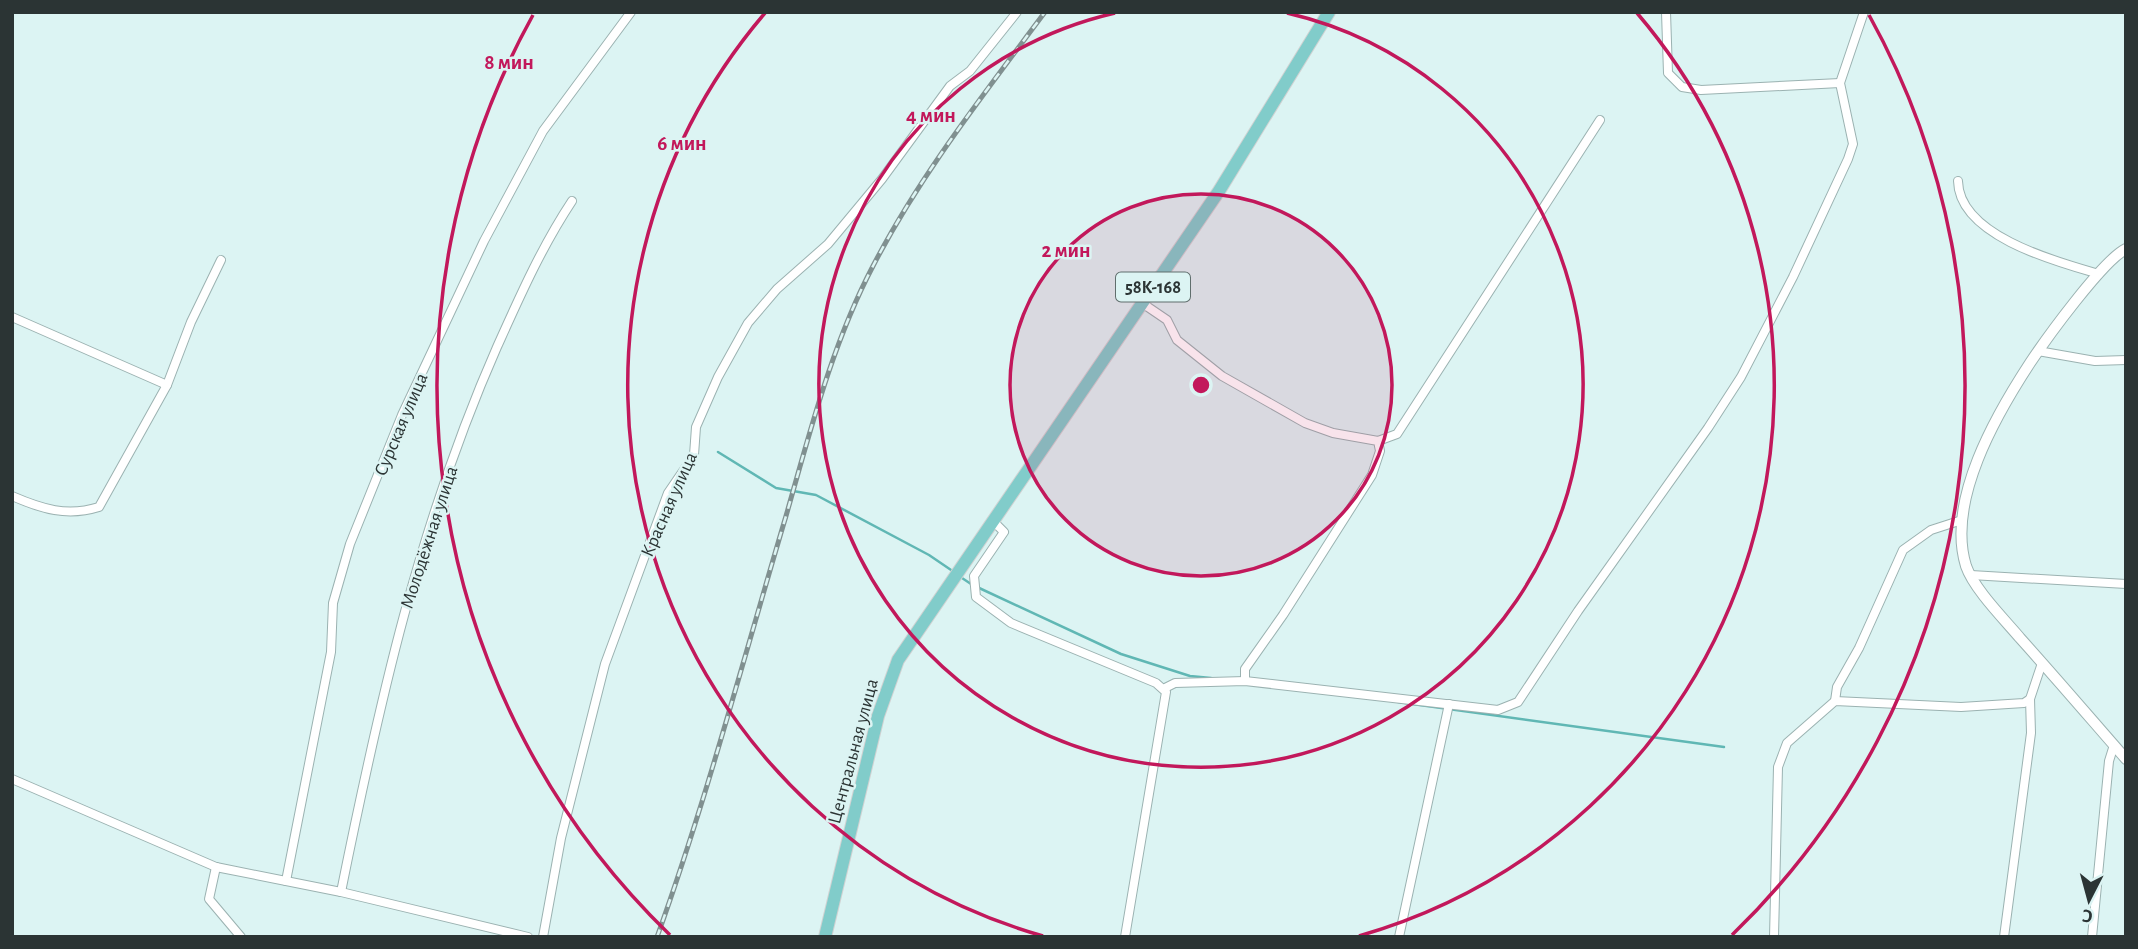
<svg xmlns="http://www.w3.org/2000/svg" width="2138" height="949" font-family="'Alegreya Sans',sans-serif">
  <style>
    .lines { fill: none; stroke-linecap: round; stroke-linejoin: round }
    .stream { stroke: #60b7b4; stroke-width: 2.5 }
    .minor-casing { stroke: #9bb2b1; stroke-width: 10 }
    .tertiary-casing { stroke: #9bb2b1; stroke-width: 12 }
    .primary-casing { stroke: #d0d2d2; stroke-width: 14 }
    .minor { stroke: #fff; stroke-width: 8 }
    .tertiary { stroke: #fff; stroke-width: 10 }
    .primary { stroke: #81ccca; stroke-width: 12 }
    .rail-casing { stroke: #809090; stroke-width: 5 }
    .rail { stroke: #dcf4f3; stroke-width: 2.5; stroke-dasharray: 8; stroke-linecap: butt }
    .ring { fill: none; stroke: #c2185b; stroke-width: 3.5 }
    .labels { text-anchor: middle; stroke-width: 5; stroke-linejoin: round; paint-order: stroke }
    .shield { fill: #dcf4f3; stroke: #606e6d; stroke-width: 2 }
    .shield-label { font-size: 18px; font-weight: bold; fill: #2b3434 }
    .street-label { font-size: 19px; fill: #2b3434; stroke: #dcf4f3 }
    .centre { fill: #c2185b; stroke: #dcf4f3; stroke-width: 3.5 }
    .ring-label { font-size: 21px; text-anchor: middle; font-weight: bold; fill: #c2185b; stroke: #dcf4f3; stroke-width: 5; stroke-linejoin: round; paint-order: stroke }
  </style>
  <rect width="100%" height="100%" fill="#dcf4f3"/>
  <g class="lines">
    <g class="stream">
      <polyline points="718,452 776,488 816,495 929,555 954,572"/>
      <polyline points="959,576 971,584"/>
      <polyline points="977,587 1121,654 1190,676 1211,678"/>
      <polyline points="1398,702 1724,747"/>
    </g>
    <g class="minor-casing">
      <g id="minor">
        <polyline points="1666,12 1668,73 1682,87 1701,90 1840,83"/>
        <path d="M1958 181C1959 236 2057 262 2099 274"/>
        <polyline points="1142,303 1167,320 1177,340 1222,376 1305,423 1333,433 1378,441 1380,451 1372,475 1283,615 1245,669 1245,681"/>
        <polyline points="12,317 167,385"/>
        <polyline points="2038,351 2095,361 2126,360"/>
        <polyline points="1378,441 1397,434 1600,120"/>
        <path d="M12 496C42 509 67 517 99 507L167 385 191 322 221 260"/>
        <polyline points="992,520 1004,532 974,576 976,597 1011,623 1156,683 1166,692 1125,937"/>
        <polyline points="1971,575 2126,584"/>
        <polyline points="1165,688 1175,683 1245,681 1498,710 1518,702 1578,611 1708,428 1741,377 1793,277 1848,159 1853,144 1840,83 1864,12"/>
        <polyline points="1835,701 1837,687 1859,648 1903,550 1931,530 1962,520"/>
        <polyline points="12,779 216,867 341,892 528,937"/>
        <polyline points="216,867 209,899 241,937"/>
        <polyline points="286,881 331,652 333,603 350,544 402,415 484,241 543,131 631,12"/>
        <path d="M341 892C379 704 419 524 497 347 520 296 541 248 572 201"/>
        <polyline points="543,937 561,838 605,664 668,493 694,455 696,427 718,377 748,323 777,289 828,244 882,179 950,86 970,71 1017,12"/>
        <polyline points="1399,937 1449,704"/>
        <polyline points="1774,937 1778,767 1787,743 1835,701 1961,707 2024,703 2030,699 2042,663"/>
        <polyline points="2004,937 2031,733 2030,699"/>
        <polyline points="2092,937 2109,761 2114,745"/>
      </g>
    </g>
    <g class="tertiary-casing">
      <path id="tertiary" d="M2126 249C2103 260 2046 339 2030 363 1996 415 1946 501 1966 566 1974 589 2004 619 2020 638 2056 678 2091 719 2126 759"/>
    </g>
    <g class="primary-casing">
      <polyline id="primary" points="825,937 878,716 898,660 1219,191 1329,12"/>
    </g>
    <use href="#minor" class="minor"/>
    <use href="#tertiary" class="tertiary"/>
    <use href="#primary" class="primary"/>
    <g class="rail-casing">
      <path id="rail" d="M657 937C707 798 744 657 786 516 810 432 832 344 873 266 920 175 984 94 1045 12"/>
    </g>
    <use href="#rail" class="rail"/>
  </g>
  <circle cx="1201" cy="385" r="191" fill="#c2185b" fill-opacity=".12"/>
  <g class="ring">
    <circle cx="1201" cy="385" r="191"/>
    <path d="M1287 13A382 382 0 1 1 1115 13"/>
    <path d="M1043 936A573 573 0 0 1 765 13M1637 13A573 573 0 0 1 1359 936"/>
    <path d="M670 935A764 764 0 0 1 533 15M1869 15A764 764 0 0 1 1732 935"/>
  </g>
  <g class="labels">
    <rect class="shield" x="1116" y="272.5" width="74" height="29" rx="5"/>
    <g class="shield-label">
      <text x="1153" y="293">58К-168</text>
    </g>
    <g class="street-label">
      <text transform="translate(400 424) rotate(-67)" y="7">Сурская улица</text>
      <text transform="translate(668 504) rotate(-66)" y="7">Красная улица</text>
      <text transform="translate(428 537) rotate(-72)" y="7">Молодёжная улица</text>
      <text transform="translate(852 751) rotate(-75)" y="7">Центральная улица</text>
    </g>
  </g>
  <circle cx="1201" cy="385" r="10" class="centre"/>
  <g class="ring-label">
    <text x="509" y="69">8 мин</text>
    <text x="931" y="122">4 мин</text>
    <text x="682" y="150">6 мин</text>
    <text x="1066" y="257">2 мин</text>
  </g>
  <rect width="2138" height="949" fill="none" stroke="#2b3434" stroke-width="28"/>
  <g transform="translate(2089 900) rotate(186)" stroke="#dcf4f3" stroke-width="5" paint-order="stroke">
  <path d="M0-5L12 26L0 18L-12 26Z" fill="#2b3434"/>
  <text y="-10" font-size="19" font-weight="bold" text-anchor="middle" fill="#2b3434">С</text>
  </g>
</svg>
